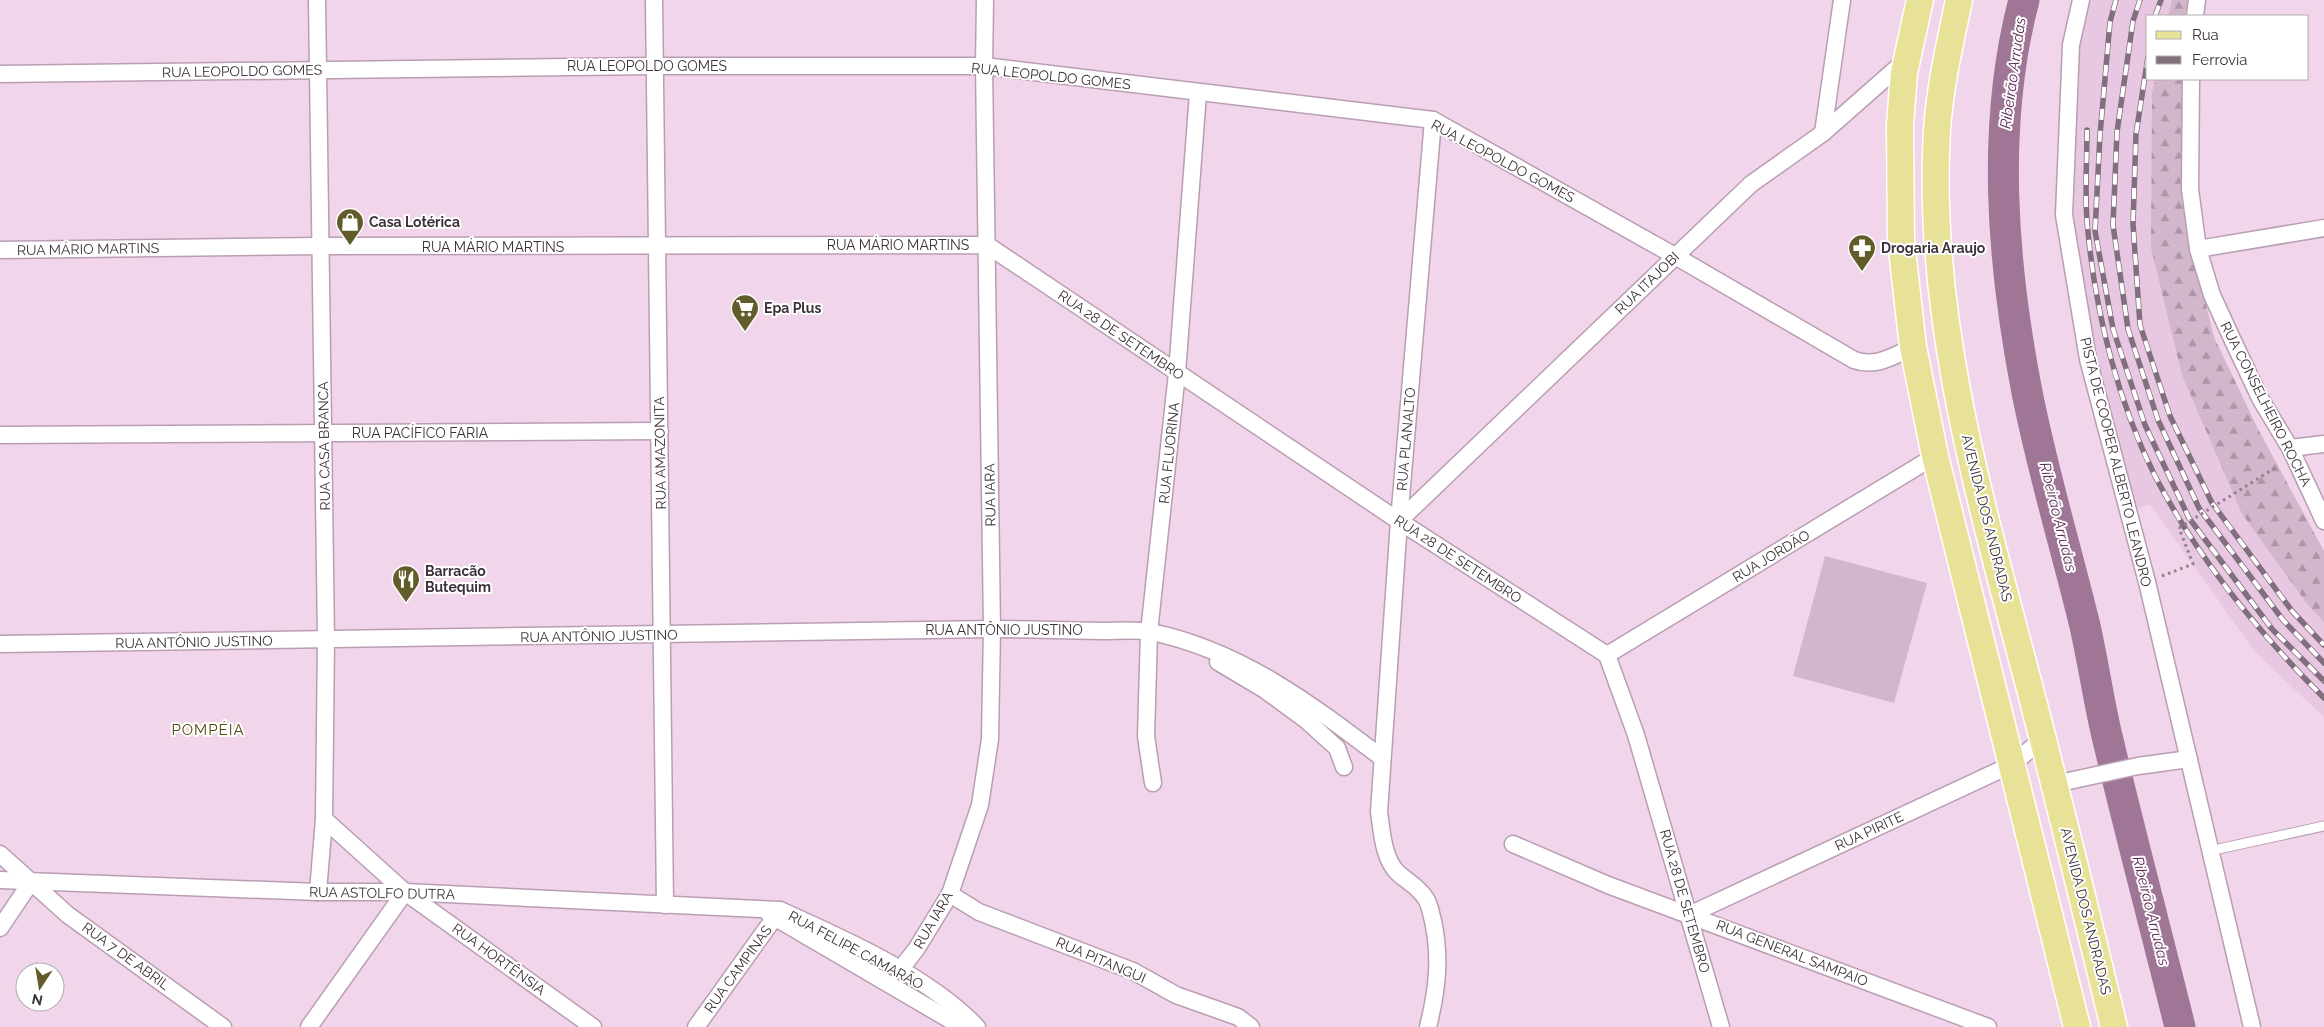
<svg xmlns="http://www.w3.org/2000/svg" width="2324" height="1027" font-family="Raleway,sans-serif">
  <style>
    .built { fill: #e8c7e2 }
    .forest { fill: url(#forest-firs) }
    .garden { fill: #d2b7cc }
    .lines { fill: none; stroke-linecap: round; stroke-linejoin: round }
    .river { stroke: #9f7696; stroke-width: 31 }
    .lane-casing { stroke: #b99eb3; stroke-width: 11 }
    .street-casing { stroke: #b99eb3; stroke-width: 19 }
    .primary-casing { stroke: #fff; stroke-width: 29 }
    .path { stroke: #927f8e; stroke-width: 3; stroke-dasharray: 2.5 4; stroke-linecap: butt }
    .lane { stroke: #fff; stroke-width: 9 }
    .street { stroke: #fff; stroke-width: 16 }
    .primary { stroke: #e8e198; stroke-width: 26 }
    .rail-casing { stroke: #816f7d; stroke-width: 5.5 }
    .rail { stroke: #fff; stroke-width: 4; stroke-dasharray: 11; stroke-linecap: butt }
    .path-bridge { stroke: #927f8e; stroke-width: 3; stroke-dasharray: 2.5 4; stroke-linecap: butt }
    .labels { text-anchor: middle; stroke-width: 4; stroke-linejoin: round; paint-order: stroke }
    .street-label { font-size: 14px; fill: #3c313a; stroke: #fff }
    .poi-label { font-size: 14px; font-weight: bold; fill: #3c313a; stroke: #fff; text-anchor: start }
    .water-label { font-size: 15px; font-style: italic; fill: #602b57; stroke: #fff }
    .neighbourhood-label { font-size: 15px; letter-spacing: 1px; fill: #514b0b; stroke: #fff }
  </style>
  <defs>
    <pattern id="forest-firs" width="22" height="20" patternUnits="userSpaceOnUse" patternTransform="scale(1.25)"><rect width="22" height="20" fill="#d2b7cc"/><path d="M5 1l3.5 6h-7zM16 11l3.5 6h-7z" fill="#ac95a7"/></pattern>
  </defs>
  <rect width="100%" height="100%" fill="#f1d5eb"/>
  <polygon class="built" points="2086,0 2188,0 2185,16 2148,16 2148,79 2173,79 2206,354 2324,562 2324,717 2255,652 2150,504 2126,514 2069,240 2068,71"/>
  <g class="forest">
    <polygon points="2172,0 2193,0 2191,16 2168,16"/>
    <polygon points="2155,79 2186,79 2190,241 2214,337 2257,427 2324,551 2324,622 2308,605 2242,514 2182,375 2151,248 2152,93"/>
  </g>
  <polygon class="garden" points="1825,556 1927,583 1894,703 1793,676"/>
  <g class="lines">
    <path class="river" d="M2024 0C1991 125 2002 261 2026 387 2041 466 2065 544 2084 622 2093 660 2098 698 2107 736 2130 833 2156 930 2180 1027"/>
    <g class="lane-casing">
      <polyline id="lane" points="2209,851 2324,826"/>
    </g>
    <g class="street-casing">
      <g id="street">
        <polyline points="317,0 326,640 324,819 318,892"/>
        <polyline points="654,0 665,905"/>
        <polyline points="2081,0 2071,45 2064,215 2088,359 2147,582 2252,1027"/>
        <polyline points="2195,16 2197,0"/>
        <path d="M0 74 655 66H984L1433 120 1675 256 1854 360C1876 368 1893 356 1913 347"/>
        <polyline points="2191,79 2190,189 2198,249 2212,295 2234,343 2261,400 2290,448 2324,521"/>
        <polyline points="1823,133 1842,0"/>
        <polyline points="2198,249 2324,228"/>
        <polyline points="0,250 320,246 987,245 1399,521 1607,655 1636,735 1721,1027"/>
        <polyline points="0,435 660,431"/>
        <polyline points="2290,448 2324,444"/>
        <polyline points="1399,521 1751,184 1823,133 1907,59"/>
        <path d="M0 644 992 629C1028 629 1065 630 1102 631 1117 631 1136 629 1151 632 1240 650 1311 704 1382 758"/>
        <polyline points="1607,655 1935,456"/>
        <polyline points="1218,662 1265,690 1306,720 1337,748 1344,767"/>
        <polyline points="1153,783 1146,736 1149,632 1177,373 1198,93"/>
        <polyline points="2055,784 2138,766 2189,759"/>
        <polyline points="324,819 405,892 593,1027"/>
        <polyline points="1513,844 1608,885 1988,1027"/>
        <polyline points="0,854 68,915 223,1027"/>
        <path d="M0 880 318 892H405L780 910C845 939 928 976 977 1027"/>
        <polyline points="950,894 979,912 1133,971 1176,995 1238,1017 1251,1027"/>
        <polyline points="769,914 962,1027"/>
        <polyline points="1689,915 2013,764 2043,738"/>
        <polyline points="0,928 31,882"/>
        <polyline points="900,970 917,948 950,894 980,805 990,739 992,629 984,66 985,0"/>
        <polyline points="309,1027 405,892"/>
        <polyline points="696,1027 780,910"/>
        <path d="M1428 1027C1437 991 1441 958 1433 921 1431 914 1430 905 1426 899 1419 887 1408 882 1398 873 1383 859 1382 831 1379 812L1399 521 1433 120"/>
      </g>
    </g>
    <g class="primary-casing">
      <g id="primary">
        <polyline points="1920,0 1904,73 1900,125 1901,241 1913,347 1935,456 2077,1027"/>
        <path d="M1959 0C1950 43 1940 86 1937 130 1926 315 1979 496 2026 674 2057 791 2085 909 2114 1027"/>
      </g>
    </g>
    <polyline class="path" points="2162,576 2193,564 2179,528"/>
    <use href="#lane" class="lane"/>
    <use href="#street" class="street"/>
    <use href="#primary" class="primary"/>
    <g class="rail-casing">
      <g id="rail">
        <polyline points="2116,0 2110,22 2100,135 2095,231 2113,329 2145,425 2189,518 2272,629 2324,681"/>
        <polyline points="2140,0 2133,21 2117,132 2113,225 2128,329 2158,420 2199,508 2283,620 2324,663"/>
        <polyline points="2155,16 2161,0"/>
        <polyline points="2148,57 2136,134 2133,224 2140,325 2170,416 2212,503 2292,611 2324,645"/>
        <path d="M2087 130C2087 164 2084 199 2088 232 2096 315 2118 402 2155 476 2198 559 2258 632 2324 698"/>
      </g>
    </g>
    <use href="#rail" class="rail"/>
    <polyline class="path-bridge" points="2179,528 2275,468"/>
  </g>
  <defs>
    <g id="shop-pin" transform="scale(1.4375)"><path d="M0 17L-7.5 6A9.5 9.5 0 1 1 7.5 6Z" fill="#615c29" stroke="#fff"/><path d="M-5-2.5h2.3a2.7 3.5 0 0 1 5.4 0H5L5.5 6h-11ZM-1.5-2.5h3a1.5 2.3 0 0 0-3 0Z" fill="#fff"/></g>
    <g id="pharmacy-pin" transform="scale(1.4375)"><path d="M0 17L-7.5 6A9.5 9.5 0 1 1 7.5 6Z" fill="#615c29" stroke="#fff"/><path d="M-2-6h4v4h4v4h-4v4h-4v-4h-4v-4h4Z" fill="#fff"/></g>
    <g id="supermarket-pin" transform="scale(1.4375)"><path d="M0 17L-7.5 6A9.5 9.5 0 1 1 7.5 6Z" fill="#615c29" stroke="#fff"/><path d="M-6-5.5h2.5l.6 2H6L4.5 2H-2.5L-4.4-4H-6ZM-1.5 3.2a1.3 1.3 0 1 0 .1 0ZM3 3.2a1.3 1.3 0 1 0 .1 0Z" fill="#fff"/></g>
    <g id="restaurant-pin" transform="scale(1.4375)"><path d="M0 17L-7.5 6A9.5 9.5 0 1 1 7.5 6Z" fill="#615c29" stroke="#fff"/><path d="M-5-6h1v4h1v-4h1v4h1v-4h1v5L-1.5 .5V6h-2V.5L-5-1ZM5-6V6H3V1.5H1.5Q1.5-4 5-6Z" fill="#fff"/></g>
  </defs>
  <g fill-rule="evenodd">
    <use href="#shop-pin" x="350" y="222"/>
    <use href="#pharmacy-pin" x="1862" y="248"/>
    <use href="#supermarket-pin" x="745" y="308"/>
    <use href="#restaurant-pin" x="406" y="579"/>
  </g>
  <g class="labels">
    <g class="street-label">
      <text x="647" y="71">RUA LEOPOLDO GOMES</text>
      <text transform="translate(242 71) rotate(-1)" y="5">RUA LEOPOLDO GOMES</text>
      <text transform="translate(1051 76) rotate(6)" y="5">RUA LEOPOLDO GOMES</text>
      <text transform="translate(1503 161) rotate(28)" y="5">RUA LEOPOLDO GOMES</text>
      <text x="898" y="250">RUA MÁRIO MARTINS</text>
      <text x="493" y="252">RUA MÁRIO MARTINS</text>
      <text transform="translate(88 249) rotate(-1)" y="5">RUA MÁRIO MARTINS</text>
      <text transform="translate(1647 283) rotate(-44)" y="5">RUA ITAJOBI</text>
      <text transform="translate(1121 335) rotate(34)" y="5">RUA 28 DE SETEMBRO</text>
      <text transform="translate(2266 404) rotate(63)" y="5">RUA CONSELHEIRO ROCHA</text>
      <text x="420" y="438">RUA PACÍFICO FARIA</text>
      <text transform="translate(1406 439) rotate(-85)" y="5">RUA PLANALTO</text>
      <text transform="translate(324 446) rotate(-91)" y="5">RUA CASA BRANCA</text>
      <text transform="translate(660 453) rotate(-91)" y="5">RUA AMAZONITA</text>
      <text transform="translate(1169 453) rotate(-84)" y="5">RUA FLUORINA</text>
      <text transform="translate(2116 462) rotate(76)" y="5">PISTA DE COOPER ALBERTO LEANDRO</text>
      <text transform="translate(990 495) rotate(-91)" y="5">RUA IARA</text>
      <text transform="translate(1987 518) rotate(76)" y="5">AVENIDA DOS ANDRADAS</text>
      <text transform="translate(1771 556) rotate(-31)" y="5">RUA JORDÃO</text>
      <text transform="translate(1458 559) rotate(33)" y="5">RUA 28 DE SETEMBRO</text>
      <text x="1004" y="635">RUA ANTÔNIO JUSTINO</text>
      <text transform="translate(599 636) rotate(-1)" y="5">RUA ANTÔNIO JUSTINO</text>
      <text transform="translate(194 642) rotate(-1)" y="5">RUA ANTÔNIO JUSTINO</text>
      <text transform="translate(1869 831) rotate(-25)" y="5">RUA PIRITE</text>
      <text transform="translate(382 893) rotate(1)" y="5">RUA ASTOLFO DUTRA</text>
      <text transform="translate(1685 901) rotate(74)" y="5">RUA 28 DE SETEMBRO</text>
      <text transform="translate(2086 911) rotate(76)" y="5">AVENIDA DOS ANDRADAS</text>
      <text transform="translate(933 920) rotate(-60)" y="5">RUA IARA</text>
      <text transform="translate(856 950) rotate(28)" y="5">RUA FELIPE CAMARÃO</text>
      <text transform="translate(1792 953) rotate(21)" y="5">RUA GENERAL SAMPAIO</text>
      <text transform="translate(126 956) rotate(36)" y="5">RUA 7 DE ABRIL</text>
      <text transform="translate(499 959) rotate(36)" y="5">RUA HORTÊNSIA</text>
      <text transform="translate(1101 960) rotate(23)" y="5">RUA PITANGUI</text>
      <text transform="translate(738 969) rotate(-54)" y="5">RUA CAMPINAS</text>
    </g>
    <g class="poi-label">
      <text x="369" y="227">Casa Lotérica</text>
      <text x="1881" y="253">Drogaria Araujo</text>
      <text x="764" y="313">Epa Plus</text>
      <text x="425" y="576">Barracão<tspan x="425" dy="16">Butequim</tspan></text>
    </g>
    <g class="water-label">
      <text transform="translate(2013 73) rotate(-82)" y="5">Ribeirão Arrudas</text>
      <text transform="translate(2058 517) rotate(76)" y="5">Ribeirão Arrudas</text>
      <text transform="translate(2151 911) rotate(76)" y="5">Ribeirão Arrudas</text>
    </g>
    <g class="neighbourhood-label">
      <text x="208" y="735">POMPÉIA</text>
    </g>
  </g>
  <rect x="2146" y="15" width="162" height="65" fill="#ffffff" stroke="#b1adb0"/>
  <rect x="2156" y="31" width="25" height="8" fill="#e8e198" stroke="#b1adb0"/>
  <text x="2192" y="40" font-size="15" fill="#3c313a">Rua</text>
  <rect x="2156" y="56" width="25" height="8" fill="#816f7d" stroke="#b1adb0"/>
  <text x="2192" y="65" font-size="15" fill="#3c313a">Ferrovia</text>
  <g transform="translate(40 987) rotate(192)"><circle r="24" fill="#ffffff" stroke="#b1adb0"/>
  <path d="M0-4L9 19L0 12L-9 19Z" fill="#615c29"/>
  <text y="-8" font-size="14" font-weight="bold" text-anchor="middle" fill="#3c313a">N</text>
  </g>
</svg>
